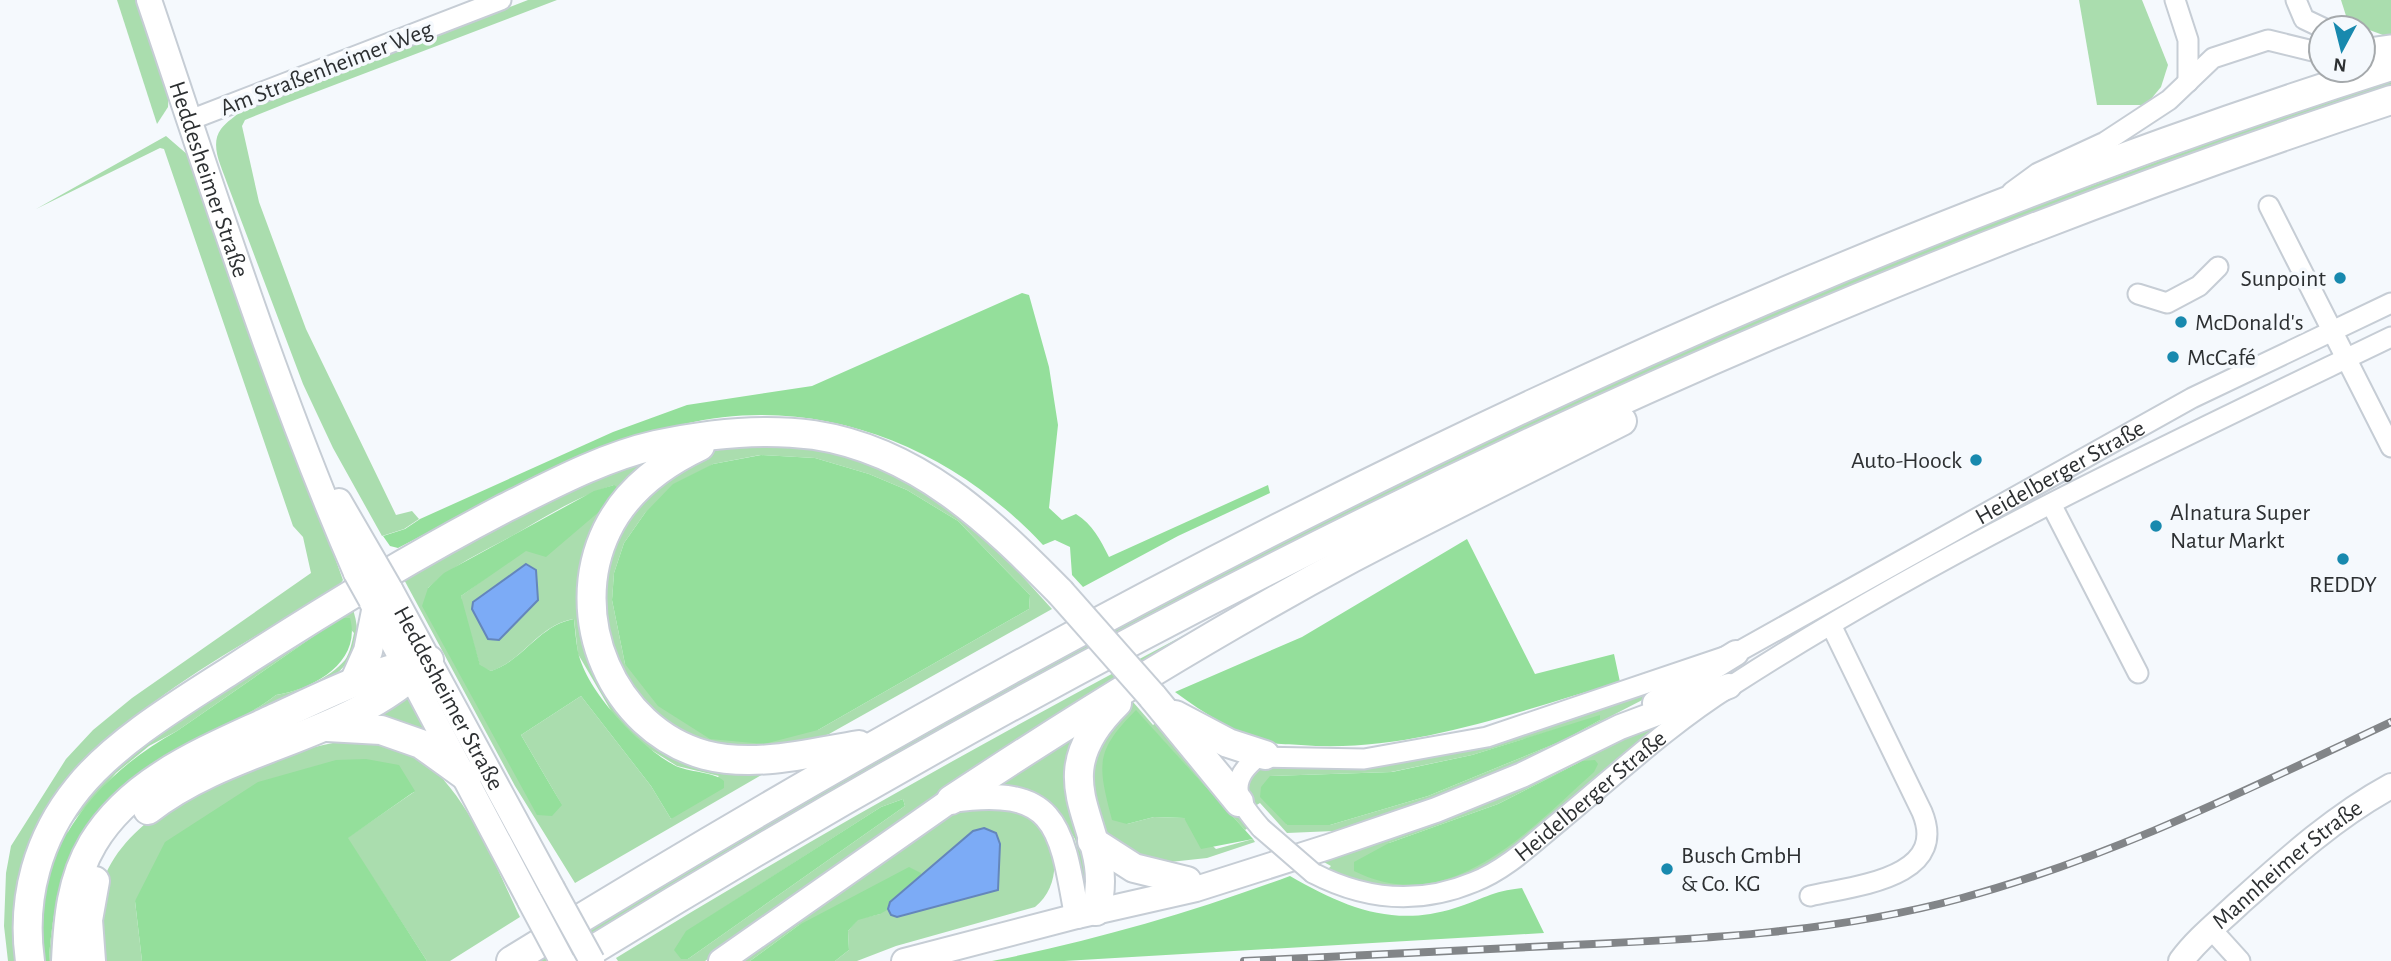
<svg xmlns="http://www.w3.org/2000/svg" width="2391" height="961" font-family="'Alegreya Sans',sans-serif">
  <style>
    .green { fill: #aaddae; fill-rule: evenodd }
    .forest { fill: #94df9b }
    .water { fill: #7cabf6; stroke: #6486bb; stroke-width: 2 }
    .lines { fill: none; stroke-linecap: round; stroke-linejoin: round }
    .minor-casing { stroke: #c6cdd5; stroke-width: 23 }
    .major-casing { stroke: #c6cdd5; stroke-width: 28 }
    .highway-casing { stroke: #c6cdd5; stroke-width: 32 }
    .minor { stroke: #fff; stroke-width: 19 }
    .major { stroke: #fff; stroke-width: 24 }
    .highway { stroke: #fff; stroke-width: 28 }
    .rail-casing { stroke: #828588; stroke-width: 8 }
    .rail { stroke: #f5f9fd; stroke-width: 5; stroke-dasharray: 16; stroke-linecap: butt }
    .minor-bridge-casing { stroke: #c6cdd5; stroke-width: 23; stroke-linecap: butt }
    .major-bridge-casing { stroke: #c6cdd5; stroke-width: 28; stroke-linecap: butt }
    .highway-bridge-casing { stroke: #c6cdd5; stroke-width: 32; stroke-linecap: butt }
    .minor-bridge { stroke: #fff; stroke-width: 19 }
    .major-bridge { stroke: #fff; stroke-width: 24 }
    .highway-bridge { stroke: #fff; stroke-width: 28 }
    .poi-dot { fill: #1889ae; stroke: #f5f9fd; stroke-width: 2.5 }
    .labels { text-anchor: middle; stroke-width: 7; stroke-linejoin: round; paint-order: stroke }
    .street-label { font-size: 24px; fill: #2d3032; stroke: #f5f9fd }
    .poi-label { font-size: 24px; fill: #2d3032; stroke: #f5f9fd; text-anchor: start }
  </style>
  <rect width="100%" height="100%" fill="#f5f9fd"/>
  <g class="green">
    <polygon points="117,0 138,0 169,88 168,107 157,124"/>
    <path d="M528 0H557L287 103 245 120 242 126 259 202 306 329 396 515 412 511 419 519 404 529 382 536 333 448 303 384 227 183C222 167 209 145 221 129 227 121 235 117 242 110Z"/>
    <polygon points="2079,0 2142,0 2168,65 2161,87 2146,105 2097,105"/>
    <polygon points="2341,0 2391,0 2391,38 2348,22"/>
    <path d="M2391 79V86L1648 375 1395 492 1085 650 551 961H534C893 742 1262 536 1647 365 1890 257 2140 166 2391 79Z"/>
    <path d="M166 136 188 155 343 580 338 587C239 648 128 701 58 796 51 805 41 815 36 826 16 869 10 915 15 961H8L4 926 6 873 11 846 66 759 93 730 132 698 311 573 303 537 293 526 164 149 160 148 36 209Z"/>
    <path d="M793 444C835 453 880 461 916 483 957 506 990 541 1024 572L1022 576 1052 609 829 734 793 748 721 749 665 725 626 686 601 616 606 553 644 491 710 452 737 446ZM760 455 815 458 869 474 907 490 958 521 1030 595 1029 609 818 730 625 664 612 600 614 573 624 543 645 513 713 464Z"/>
    <path d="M660 452 589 554 632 721 765 773 575 883 515 786 401 574 523 508ZM614 485 461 596 462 604 480 666 491 671C523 661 539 624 574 619L578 654 614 716 645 746 677 766 719 776 671 819 651 786 581 696 521 735 562 805 428 588C453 565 483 552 512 536 545 517 578 496 614 485Z"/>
    <path d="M1309 569 818 880 705 961H618L616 958C842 819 1074 692 1309 569ZM903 799 905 806 688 959 686 932 881 807Z"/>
    <path d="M351 604C362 632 359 655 335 675L116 799 55 961H49C58 832 99 797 206 735 229 722 255 712 276 695 298 692 330 678 345 660 350 653 352 642 354 633L340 618 177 731 149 746 116 773 69 826 44 958V961H37L36 917 63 821 130 750Z"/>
    <path d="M1679 681 1532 757 1437 796 1334 831 1287 833 1260 803 1255 806 1246 796 1252 776 1262 767 1275 764 1328 769 1372 765ZM1600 716V720L1564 740 1428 796 1330 825H1287L1270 776 1391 772 1472 755Z"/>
    <polygon points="405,694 435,742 362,721"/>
    <polygon points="1133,702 1153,725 1156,723 1248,828 1245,830 1136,711 1127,824 1154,817 1184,818 1216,849 1253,839 1255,842 1207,858 1161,863 1119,850 1096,824 1089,771 1102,733"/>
    <path d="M1680 713C1644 740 1609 767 1574 796 1492 866 1439 918 1328 869L1331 866 1322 861ZM1582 761 1400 884 1389 843 1498 804Z"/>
    <polygon points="1072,738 1070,751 1092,880 1086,888 1075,839 1058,811 1032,793 1001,783"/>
    <path d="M342 741C366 741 389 744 411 754 461 777 497 869 520 917L450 961H427L347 838 414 792 135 901 142 961H99C99 941 95 917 99 897 115 804 263 757 342 741Z"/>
    <path d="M980 805C992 807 1012 807 1024 813 1058 831 1066 882 1035 907L896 946 857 961H835L849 950 848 931 858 919 880 914 799 925 750 961H737L950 814Z"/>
  </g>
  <g class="forest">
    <path d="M1022 293 1029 295 1049 367 1058 425 1049 508 1062 520 1076 514C1093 525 1100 539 1109 557L1268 485 1270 493 1178 536 1083 587 1072 575 1070 547 1055 540 1043 545C952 447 818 392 684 424 583 449 490 500 398 548L390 546 383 536 405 529 420 519 613 432 687 405 812 386Z"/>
    <polygon points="761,455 815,458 869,474 907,490 958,521 1030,595 1029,609 818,730 764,744 710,739 658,706 625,664 612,600 614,573 624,543 645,513 673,484 713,464"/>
    <path d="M614 485 618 488 614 499 546 557 526 551 461 596 480 665 491 671C523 661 539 625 574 619 575 630 576 641 578 652 587 692 638 745 674 765 689 773 713 771 724 781V788L671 819 651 786 581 696 521 735 562 805 552 816 537 815 422 606 428 588 444 573 594 491Z"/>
    <path d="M1467 539 1535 674 1614 654 1620 682C1518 711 1408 754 1301 745 1290 744 1279 745 1269 742 1233 732 1205 714 1175 692L1302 637Z"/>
    <path d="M340 618H350C362 662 314 689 276 695 255 712 229 722 206 735 99 797 58 832 49 961H44C26 859 93 777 177 731Z"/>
    <path d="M1136 710 1245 830 1253 839 1201 849 1184 818 1154 817 1127 824 1112 820C1098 765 1094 752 1136 710Z"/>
    <polygon points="1600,715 1600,720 1564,740 1428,796 1330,825 1287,825 1260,797 1261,787 1270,776 1392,772 1472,755"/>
    <polygon points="366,759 399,765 415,791 348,838 427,961 142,961 135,901 165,842 258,782 336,760"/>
    <path d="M1595 760 1598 764 1594 772C1529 830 1450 919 1354 871V862L1389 843 1498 804 1582 761Z"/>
    <polygon points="903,799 905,806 688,959 681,959 674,950 686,931 881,807"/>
    <polygon points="909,867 921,873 918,892 880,914 858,920 848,931 849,950 835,961 750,961 799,925"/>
    <path d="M1290 876C1344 907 1393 928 1455 908 1481 900 1492 891 1522 888L1544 933 1064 961H992C1093 941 1193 912 1290 876Z"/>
  </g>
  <g class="water">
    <polygon points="526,564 536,570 538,600 499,640 488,639 472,609 473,602"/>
    <polygon points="984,828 996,833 1000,844 998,890 897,917 891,915 888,909 890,902 973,831"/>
  </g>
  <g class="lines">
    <g class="minor-casing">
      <g id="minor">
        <polyline points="2175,0 2188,40 2188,82"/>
        <polyline points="2296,0 2304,19 2323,28"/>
        <polyline points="2363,49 2391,45"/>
        <polyline points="190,120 501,0"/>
        <polyline points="2012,192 2038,173 2105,142 2169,100 2213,58 2268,40 2321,53"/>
        <polyline points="2269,206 2391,447"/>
        <polyline points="2138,294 2167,303 2199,286 2218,267"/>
        <polyline points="2051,504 2138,673"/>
        <path id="s1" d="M1261 828C1239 802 1224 783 1258 757L1364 759 1487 737 1736 653 2192 398 2391 303"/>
        <path id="s2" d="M1313 873C1365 900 1419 905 1474 882 1507 869 1533 843 1560 821 1616 775 1669 725 1731 686 1939 551 2167 445 2391 337"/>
        <path d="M1810 896C1852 886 1950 879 1922 812L1831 625"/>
        <polyline points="2211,929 2240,961"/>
      </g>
    </g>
    <g class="major-casing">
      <g id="major">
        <path id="s3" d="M149 0C214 192 275 387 356 573"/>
        <polyline points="339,501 375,563"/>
        <path id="s4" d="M390 589 552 888"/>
        <polyline points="371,601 530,901"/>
        <polyline points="1655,703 1736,653"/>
        <path d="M721 961 951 800C1057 785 1061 825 1077 916"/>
        <polyline points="904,961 1077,916 1196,889 1328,847 1436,810 1522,775 1620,727 1729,686"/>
        <path id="s5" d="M2181 961C2197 939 2219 922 2238 904 2286 861 2334 817 2391 786"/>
      </g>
    </g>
    <g class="highway-casing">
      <g id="highway">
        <path d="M700 446C662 464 626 491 607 530 565 616 612 729 705 755 755 768 810 753 859 745"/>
        <polyline points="355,680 368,651 376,611"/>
        <polyline points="1152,696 1239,802"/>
        <polyline points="1175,715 1228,743 1265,755"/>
        <polyline points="327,727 381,730 421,744 467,777"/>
        <path d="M951 800C1081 714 1214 632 1352 558 1441 511 1532 467 1622 421"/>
        <path d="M148 810C231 745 349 739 426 663"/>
        <polyline points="1092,841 1134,868 1187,881"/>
        <path d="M1096 911C1119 827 1032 786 1117 703"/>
        <path d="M30 961C21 898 38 837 78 788 115 742 180 703 230 671 319 613 409 558 503 509 551 485 603 457 656 445 706 434 763 428 814 435 918 451 990 521 1060 592"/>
        <path d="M66 961C68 919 71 880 93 843 132 778 209 749 275 718 325 695 373 670 429 660"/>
        <polyline points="91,961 88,920 95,881"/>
        <path d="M511 961C1103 596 1727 277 2391 66"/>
        <path d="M575 961C1146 608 1752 310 2391 100"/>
      </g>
    </g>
    <use href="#minor" class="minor"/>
    <use href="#major" class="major"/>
    <use href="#highway" class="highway"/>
    <g class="rail-casing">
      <path id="rail" d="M1244 961C1353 956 1462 950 1572 945 1703 939 1834 933 1962 898 2113 857 2250 788 2391 722"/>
    </g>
    <use href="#rail" class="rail"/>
    <g class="minor-bridge-casing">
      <polyline id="minor-bridge" points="1261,828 1313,873"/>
    </g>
    <g class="major-bridge-casing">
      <g id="major-bridge">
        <polyline points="375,563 390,589"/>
        <polyline points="356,573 371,600"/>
        <polyline points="552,888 592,961"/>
        <polyline points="530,901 562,961"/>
      </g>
    </g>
    <g class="highway-bridge-casing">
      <polyline id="highway-bridge" points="1060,592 1152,696"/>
    </g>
    <use href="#minor-bridge" class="minor-bridge"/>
    <use href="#major-bridge" class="major-bridge"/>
    <use href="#highway-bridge" class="highway-bridge"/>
  </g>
  <g class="poi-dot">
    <circle cx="2340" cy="278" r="7"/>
    <circle cx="2181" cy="322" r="7"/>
    <circle cx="2173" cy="357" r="7"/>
    <circle cx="1976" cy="460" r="7"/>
    <circle cx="2156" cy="526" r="7"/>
    <circle cx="2343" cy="559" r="7"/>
    <circle cx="1667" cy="869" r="7"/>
  </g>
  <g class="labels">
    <g class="street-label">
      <text transform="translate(326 68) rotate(-21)" y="8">Am Straßenheimer Weg</text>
      <text dy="8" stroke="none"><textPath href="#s3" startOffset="189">Heddesheimer Straße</textPath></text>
      <text dy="8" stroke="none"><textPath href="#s1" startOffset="950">Heidelberger Straße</textPath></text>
      <text dy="8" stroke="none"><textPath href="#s4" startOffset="124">Heddesheimer Straße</textPath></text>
      <text dy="8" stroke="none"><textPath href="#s2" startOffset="312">Heidelberger Straße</textPath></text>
      <text dy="8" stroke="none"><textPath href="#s5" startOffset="144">Mannheimer Straße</textPath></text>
    </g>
    <g class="poi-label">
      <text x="2326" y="286" text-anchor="end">Sunpoint</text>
      <text x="2195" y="330">McDonald's</text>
      <text x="2187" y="365">McCafé</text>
      <text x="1962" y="468" text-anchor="end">Auto-Hoock</text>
      <text x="2170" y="520">Alnatura Super<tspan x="2170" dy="28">Natur Markt</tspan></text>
      <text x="2343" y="592" text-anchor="middle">REDDY</text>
      <text x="1681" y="863">Busch GmbH<tspan x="1681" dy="28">&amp; Co. KG</tspan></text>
    </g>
  </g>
  <g transform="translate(2342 49) rotate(187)"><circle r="33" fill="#f5f9fd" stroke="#a5a9ac" stroke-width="2"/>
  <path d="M0-5L12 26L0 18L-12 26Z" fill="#1889ae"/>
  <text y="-10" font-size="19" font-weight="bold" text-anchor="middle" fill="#2d3032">N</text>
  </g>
</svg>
